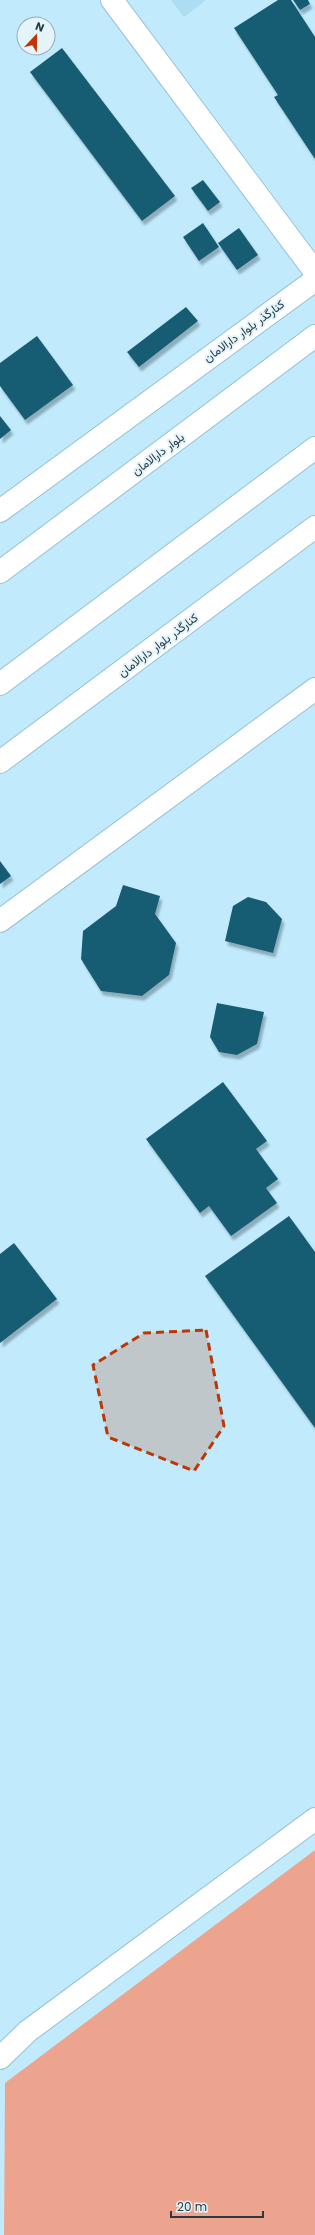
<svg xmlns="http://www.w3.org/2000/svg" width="315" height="2235" font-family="Poppins,Vazirmatn,sans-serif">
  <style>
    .built { fill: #acddf2 }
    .green { fill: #eca48f }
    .building { fill: #195c73; filter: url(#shadow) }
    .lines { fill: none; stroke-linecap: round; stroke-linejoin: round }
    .minor-casing { stroke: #98c1d2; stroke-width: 24 }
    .major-casing { stroke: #98c1d2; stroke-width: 24 }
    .minor { stroke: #fff; stroke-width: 22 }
    .major { stroke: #fff; stroke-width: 22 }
    .marked { fill: #bf3603; fill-opacity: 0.2; stroke: #bf3603; stroke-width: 3; stroke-dasharray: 8 5; stroke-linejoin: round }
    .labels { text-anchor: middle; stroke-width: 4; stroke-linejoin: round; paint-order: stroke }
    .street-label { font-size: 12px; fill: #2a3b42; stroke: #e3f4fb }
  </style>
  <defs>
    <filter id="shadow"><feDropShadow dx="2.5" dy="4.5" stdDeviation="1" flood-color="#0004"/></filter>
  </defs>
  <rect width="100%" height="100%" fill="#c1ebfd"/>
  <polygon class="built" points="171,0 206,0 184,17"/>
  <polygon class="green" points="315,1850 315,2235 4,2235 5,2083"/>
  <g class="building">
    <polygon points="278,0 291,0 315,37 315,159 274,97 278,95 234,28"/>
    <polygon points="293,0 308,0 310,4 300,10"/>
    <polygon points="62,48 175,196 142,221 30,72"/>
    <polygon points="203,180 220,202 208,211 191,188"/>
    <polygon points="203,223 219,247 199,261 183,237"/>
    <polygon points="239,228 258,255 237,270 218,243"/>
    <polygon points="186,307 198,321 139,367 127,352"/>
    <polygon points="37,336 73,385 25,420 0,386 0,363"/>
    <polygon points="0,416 11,430 0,439"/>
    <polygon points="0,861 11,876 0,884"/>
    <polygon points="123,885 160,896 155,914 176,943 169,975 142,996 101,991 81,959 83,931 116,906"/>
    <polygon points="248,897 266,902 282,919 273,953 225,941 233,906"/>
    <polygon points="217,1003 264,1012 257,1044 237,1055 219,1052 210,1037"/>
    <polygon points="223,1082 267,1141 256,1149 278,1179 266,1188 277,1203 231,1236 209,1206 200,1213 146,1139"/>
    <polygon points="289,1216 315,1252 315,1428 205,1276"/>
    <polygon points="14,1243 57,1299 0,1343 0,1254"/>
  </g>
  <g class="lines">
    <g class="minor-casing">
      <g id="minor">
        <polyline points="112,0 315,272"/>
        <polyline points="0,511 315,280"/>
        <polyline points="0,762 315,527"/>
        <polyline points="0,921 315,689"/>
        <polyline points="0,2058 28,2031 315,1819"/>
      </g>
    </g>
    <g class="major-casing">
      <g id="major">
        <polyline points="0,572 315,336"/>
        <polyline points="0,684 315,448"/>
      </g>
    </g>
    <use href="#minor" class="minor"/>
    <use href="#major" class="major"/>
  </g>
  <path class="marked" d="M206 1330 224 1426 194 1471 108 1437 93 1365 144 1333Z"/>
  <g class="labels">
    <g class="street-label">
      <text transform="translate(244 331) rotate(-36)" y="4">کنارگذر بلوار دارالامان</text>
      <text transform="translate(158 454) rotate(-37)" y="4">بلوار دارالامان</text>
      <text transform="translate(158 645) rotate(-37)" y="4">کنارگذر بلوار دارالامان</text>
    </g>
  </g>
  <g transform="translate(36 36) rotate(22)"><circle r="19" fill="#e3f4fb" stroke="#99aab1"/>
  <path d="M0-3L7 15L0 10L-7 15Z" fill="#bf3603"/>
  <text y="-6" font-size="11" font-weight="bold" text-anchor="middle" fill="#2a3b42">N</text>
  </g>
  <path d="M171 2211v6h92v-6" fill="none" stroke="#2a3b42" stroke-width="2"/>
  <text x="177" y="2211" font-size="12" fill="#2a3b42" stroke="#e3f4fb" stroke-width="3" paint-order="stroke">20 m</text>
</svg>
